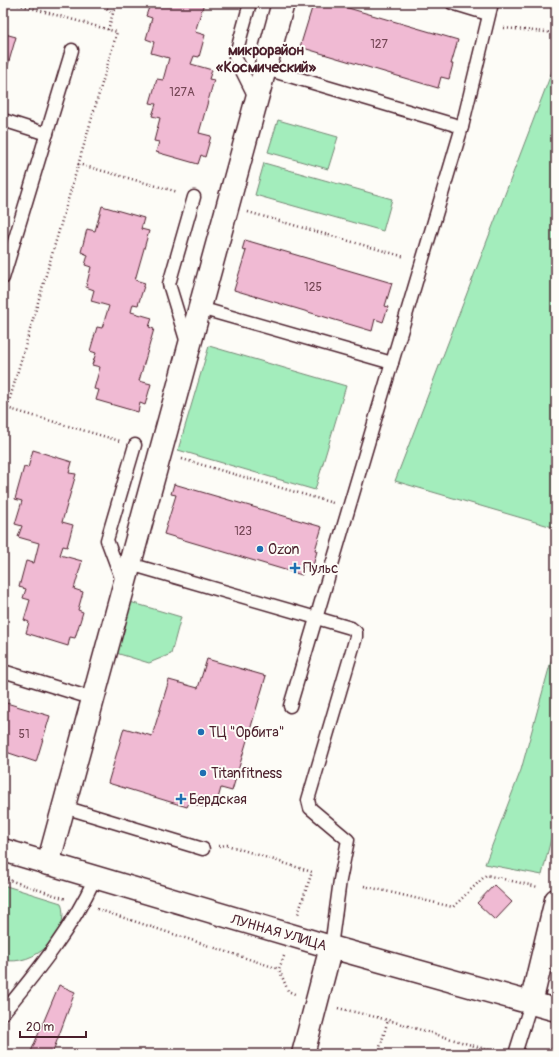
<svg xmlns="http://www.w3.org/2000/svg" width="559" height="1057" font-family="Pangolin,sans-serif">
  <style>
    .green { fill: #a3edbc; stroke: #768674 }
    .building { fill: #f0bad3; stroke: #4a1f2b }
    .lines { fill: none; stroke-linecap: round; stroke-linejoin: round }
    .service-casing { stroke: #4a1f2b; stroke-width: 15 }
    .minor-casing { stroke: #4a1f2b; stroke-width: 25 }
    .tertiary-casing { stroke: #4a1f2b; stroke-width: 25 }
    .path { stroke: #4a1f2b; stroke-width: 2.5; stroke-dasharray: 1 3; stroke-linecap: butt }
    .service { stroke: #fdfcf7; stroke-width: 12 }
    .minor { stroke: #fdfcf7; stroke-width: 22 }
    .tertiary { stroke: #fdfcf7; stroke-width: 22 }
    .poi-dot { fill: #1f6fb2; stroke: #fdfcf7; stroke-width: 1.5 }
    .labels { text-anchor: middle; stroke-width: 4; stroke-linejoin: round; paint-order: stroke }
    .number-label { font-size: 12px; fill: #744655 }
    .poi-label { font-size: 14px; fill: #4a1f2b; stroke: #fdfcf7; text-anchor: start }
    .street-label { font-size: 14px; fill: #4a1f2b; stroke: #fdfcf7 }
    .neighbourhood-label { font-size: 15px; font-weight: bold; fill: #4a1f2b; stroke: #fdfcf7 }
  </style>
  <rect width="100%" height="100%" fill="#fdfcf7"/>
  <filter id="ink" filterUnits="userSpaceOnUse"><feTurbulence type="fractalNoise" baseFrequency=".025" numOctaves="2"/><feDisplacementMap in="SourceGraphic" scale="8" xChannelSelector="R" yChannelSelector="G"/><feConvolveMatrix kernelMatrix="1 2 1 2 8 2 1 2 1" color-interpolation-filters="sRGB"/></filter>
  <g filter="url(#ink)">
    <g class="green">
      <polygon points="556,61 556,528 395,481"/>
      <polygon points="278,120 338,137 328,169 268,152"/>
      <polygon points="264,163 392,199 383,231 255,195"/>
      <polygon points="209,346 346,386 315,490 178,450"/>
      <polygon points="130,602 181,617 171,654 149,663 116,653"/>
      <polygon points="556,643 556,819 542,875 485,864 521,770"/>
      <path d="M3 885 61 903C72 934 34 967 3 960Z"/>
    </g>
    <g class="building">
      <polygon points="141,3 204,3 195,32 205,35 199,57 194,56 191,64 212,70 209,79 214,80 199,133 211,136 205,157 201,155 198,164 156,152 159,142 154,141 160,118 152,116 156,104 150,103 157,79 163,80 169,58 151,53 154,42 146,39 152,18 146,16 149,7"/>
      <polygon points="309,3 331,3 458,40 451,64 453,64 449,79 441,77 438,88 300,47 312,8 307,7"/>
      <polygon points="3,27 7,28 5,34 16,37 3,82"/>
      <polygon points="102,206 144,218 141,229 149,231 135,280 145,283 138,305 133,304 131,312 152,318 149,327 154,329 139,381 151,384 145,405 140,403 138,412 96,400 99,390 94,389 100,367 92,365 96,353 90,351 97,327 102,328 109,306 91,301 94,290 86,287 91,267 85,265 88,255 81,252 87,229 95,231"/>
      <polygon points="245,240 392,283 385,306 388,307 383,322 375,319 372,331 234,290 246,251 242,250"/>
      <polygon points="33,450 72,462 69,473 76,474 62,522 73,525 67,547 63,546 60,555 82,561 74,589 83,592 78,610 83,612 75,638 70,637 68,646 26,633 29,622 24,620 30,600 23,598 26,589 19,587 26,561 34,563 39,543 18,537 22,526 15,524 22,501 15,499 24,467 28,468"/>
      <polygon points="174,484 322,527 315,550 317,551 313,566 305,563 302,575 164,534 176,495 171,494"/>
      <polygon points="207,659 266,676 232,791 221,788 217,802 205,807 189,803 187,807 108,783 124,728 152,736 169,680 198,688"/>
      <polygon points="3,702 50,716 36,762 3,751"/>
      <polygon points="494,885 512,902 495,920 477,903"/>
      <polygon points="59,985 75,992 52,1054 30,1054"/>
    </g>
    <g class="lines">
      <g class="service-casing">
        <g id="service">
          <polyline points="250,3 235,57 256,99"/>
          <polyline points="452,3 488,14"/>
          <polyline points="266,69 462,127"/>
          <polyline points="3,120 47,134"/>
          <polyline points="3,278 72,50"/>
          <polyline points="200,308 392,363"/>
          <polyline points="187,343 169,284 194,197"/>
          <polyline points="130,564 351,628 356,632 356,637 308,800 310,808 348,840 340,880 331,947"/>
          <polyline points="123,583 107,540 135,445"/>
          <polyline points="3,671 94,699"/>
          <polyline points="290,706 462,127 492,3"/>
          <polyline points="64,807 203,849"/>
          <path d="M3 1013C39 969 71 930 95 878"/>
          <polyline points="515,1054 531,1003"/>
        </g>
      </g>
      <g class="minor-casing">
        <polyline id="minor" points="48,864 283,3"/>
      </g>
      <g class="tertiary-casing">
        <g id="tertiary">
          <polyline points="3,850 331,947 556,1010"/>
          <polyline points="531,1003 556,900"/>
          <polyline points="303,1054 331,947"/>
        </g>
      </g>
      <g class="path">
        <polyline points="101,3 113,14"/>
        <polyline points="504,28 556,33"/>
        <polyline points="108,30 116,3"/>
        <polyline points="78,164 178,192"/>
        <polyline points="248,212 405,257"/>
        <polyline points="3,407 120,441"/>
        <polyline points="3,422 117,32 13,3"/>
        <polyline points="182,459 333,503"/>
        <polyline points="219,846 227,845 312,872 298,914"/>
        <polyline points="3,878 66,899"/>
        <polyline points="364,886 453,907 486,875 538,887"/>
        <polyline points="97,909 279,969"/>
        <polyline points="284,956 279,969 288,991 297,995"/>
        <polyline points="338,1008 388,1020 498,1053"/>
        <polyline points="378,1054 388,1020"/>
      </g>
      <use href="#service" class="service"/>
      <use href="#minor" class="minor"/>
      <use href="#tertiary" class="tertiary"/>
    </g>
  </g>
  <g class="poi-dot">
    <circle cx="260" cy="549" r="4"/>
    <path d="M293 562h4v4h4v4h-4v4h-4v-4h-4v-4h4z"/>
    <circle cx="201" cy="732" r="4"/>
    <circle cx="203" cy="773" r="4"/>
    <path d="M179 793h4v4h4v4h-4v4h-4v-4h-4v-4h4z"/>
  </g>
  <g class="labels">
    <g class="number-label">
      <text x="379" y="48">127</text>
      <text x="182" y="96">127А</text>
      <text x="313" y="291">125</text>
      <text x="243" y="535">123</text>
      <text x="24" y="738">51</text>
    </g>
    <g class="poi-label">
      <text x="268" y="554">Ozon</text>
      <text x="303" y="573">Пульс</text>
      <text x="209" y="737">ТЦ "Орбита"</text>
      <text x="211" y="778">Titanfitness</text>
      <text x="189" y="804">Бердская</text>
    </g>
    <g class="street-label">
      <text transform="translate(279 932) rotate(16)" y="5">ЛУННАЯ УЛИЦА</text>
    </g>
    <g class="neighbourhood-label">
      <text x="266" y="55">микрорайон<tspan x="266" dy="17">«Космический»</tspan></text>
    </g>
  </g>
  <rect width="559" height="1057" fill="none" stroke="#fdfcf7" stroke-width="16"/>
  <rect x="8" y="8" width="543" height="1041" fill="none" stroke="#4a1f2b" stroke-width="1.5" filter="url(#ink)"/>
  <path d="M20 1031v6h66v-6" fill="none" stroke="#4a1f2b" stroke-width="2"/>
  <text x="26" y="1031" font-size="12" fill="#4a1f2b" stroke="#fdfcf7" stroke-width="3" paint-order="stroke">20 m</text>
</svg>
